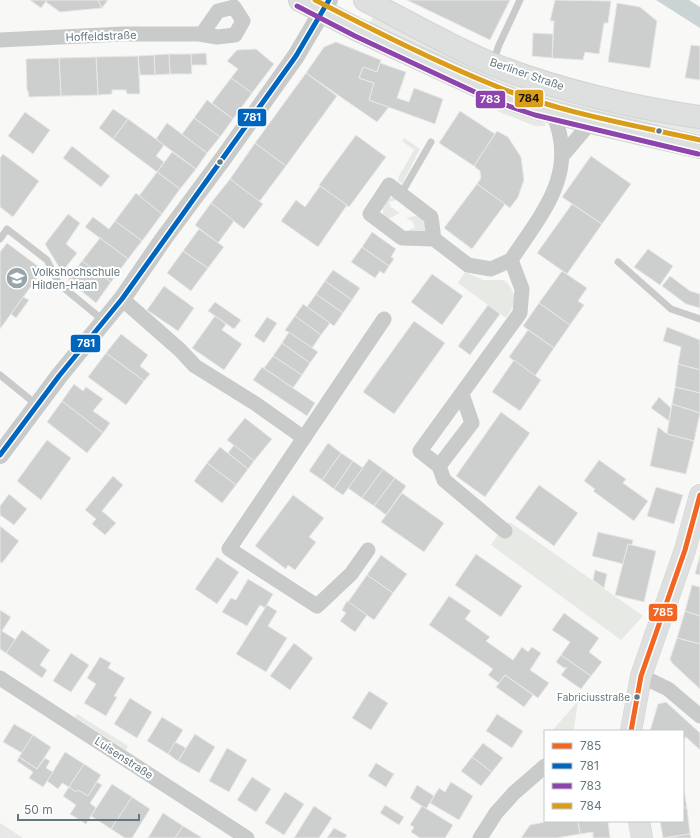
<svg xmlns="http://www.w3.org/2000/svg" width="700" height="838" font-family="Inter,sans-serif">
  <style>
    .built { fill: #e7e8e7 }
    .green { fill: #e7e9e5 }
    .water { fill: #cad4d5 }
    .building { fill: #cdcfcf; stroke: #e8e8e6 }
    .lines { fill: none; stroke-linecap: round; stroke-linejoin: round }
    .secondary-casing { stroke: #d3d4d4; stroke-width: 22 }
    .primary-casing { stroke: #d3d4d4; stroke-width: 24 }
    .service { stroke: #c9cbcb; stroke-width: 7 }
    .minor { stroke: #c9cbcb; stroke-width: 15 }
    .tertiary { stroke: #c9cbcb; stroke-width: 18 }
    .secondary { stroke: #dedfdf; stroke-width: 21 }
    .primary { stroke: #dedfdf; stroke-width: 22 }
    .bus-1-casing { stroke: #fff; stroke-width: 8 }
    .bus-2-casing { stroke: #fff; stroke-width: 8 }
    .bus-3-casing { stroke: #fff; stroke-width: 8 }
    .bus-4-casing { stroke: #fff; stroke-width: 8 }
    .bus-1 { stroke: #f26522; stroke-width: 5 }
    .bus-2 { stroke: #0065bd; stroke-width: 5 }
    .bus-3 { stroke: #8e44ad; stroke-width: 5 }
    .bus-4 { stroke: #da9d1a; stroke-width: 5 }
    .bus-dot { fill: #657880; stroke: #fff; stroke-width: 1.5 }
    .labels { text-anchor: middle; stroke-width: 4; stroke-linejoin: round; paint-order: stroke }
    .bus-label { font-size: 10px; fill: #657880; stroke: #fff; text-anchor: end }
    .street-label { font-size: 11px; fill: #657880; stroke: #fff }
    .poi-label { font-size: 11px; fill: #657880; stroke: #fff; text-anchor: start }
    .line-badge { stroke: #fff; stroke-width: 1.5 }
    .badge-label { font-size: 11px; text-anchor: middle; font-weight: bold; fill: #fff }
    .pale-badge-label { font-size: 11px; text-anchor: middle; font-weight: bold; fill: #111 }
  </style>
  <rect width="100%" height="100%" fill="#f8f8f7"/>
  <polygon class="built" points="0,823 23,838 0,838"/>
  <g class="green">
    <polygon points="373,17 469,66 505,79 700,126 700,134 557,104 504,86 368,26"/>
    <polygon points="500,105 545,123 545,126 535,126 497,111"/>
    <polygon points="404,138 420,149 402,184 398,180 399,176 414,150 402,141"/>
    <polygon points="395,197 401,199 389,202 391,207 400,213 388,219 383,215 383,204 390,198"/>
    <polygon points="423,214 426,232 406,232 415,227 412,221 406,218"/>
    <path d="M465 272 483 280H504C518 294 517 302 506 318L458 283Z"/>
    <polygon points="506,523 511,523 643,616 621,640 491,545"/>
    <polygon points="578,701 574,729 567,731 552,731"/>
    <polygon points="77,714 128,746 126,750 75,717"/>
  </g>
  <polygon class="water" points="656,0 689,0 700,7 700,28"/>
  <g class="building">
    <polygon points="30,0 47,0 41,8"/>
    <polygon points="47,0 98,0 102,8 60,12 46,2"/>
    <polygon points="98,0 108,0 102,8"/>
    <polygon points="407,0 510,0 490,40"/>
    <polygon points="555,0 611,1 608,23 604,23 599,54 585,52 583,60 552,58 554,21 550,21"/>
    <polygon points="617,3 640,7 657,21 650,68 608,62"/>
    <polygon points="533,33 553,34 552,58 532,56"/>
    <polygon points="336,42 381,60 377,72 363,67 359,78 374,83 369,100 389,107 377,122 306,73 324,47"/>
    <polygon points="691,45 700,46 700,80 685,78"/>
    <polygon points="256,49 274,64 252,93 231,78 238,69 227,61 237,50"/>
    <polygon points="206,53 207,65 191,65 191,54"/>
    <polygon points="169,54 191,54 192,74 170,74"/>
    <polygon points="169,54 170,74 155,75 154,55"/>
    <polygon points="154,55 155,75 140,75 138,56"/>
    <polygon points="138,56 140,94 127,94 126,90 112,90 112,94 98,95 96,57"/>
    <polygon points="96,57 98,95 61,96 59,58"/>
    <polygon points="59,58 61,96 29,97 28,91 27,91 26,59"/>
    <polygon points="380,63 406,72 397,98 409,102 414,88 443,99 435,124 369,100 374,83 359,78 363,67 377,72"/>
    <polygon points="306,73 337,96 286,166 255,143"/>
    <polygon points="231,78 252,93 233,119 212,103"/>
    <polygon points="207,100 233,119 220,137 194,118"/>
    <polygon points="113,109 128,119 113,139 99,128"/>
    <polygon points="460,111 495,134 474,166 439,143"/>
    <polygon points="25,112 50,130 33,154 8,136"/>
    <polygon points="194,118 220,137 207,153 182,134"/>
    <polygon points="128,119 164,145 156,156 164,162 157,172 113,139"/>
    <polygon points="167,123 207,153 196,169 156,139"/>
    <polygon points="497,131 508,137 521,157 524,180 518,197 510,208 477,184 481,178 480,171 474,166"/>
    <polygon points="356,135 386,157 349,207 319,185"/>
    <polygon points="255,143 286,166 259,202 230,179"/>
    <polygon points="72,146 110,176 101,187 63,158"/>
    <polygon points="172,152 196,169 180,189 157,172"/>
    <polygon points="3,154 39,181 13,217 0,207 0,158"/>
    <polygon points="591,156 631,184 602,224 562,197"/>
    <polygon points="157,172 180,189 162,214 139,196"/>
    <polygon points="230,179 263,204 244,229 211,203"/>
    <polygon points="477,184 505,204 472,249 444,228"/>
    <polygon points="320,186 347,205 318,247 281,221 296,200 305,207"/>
    <polygon points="136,193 162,214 142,241 115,221"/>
    <polygon points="211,203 234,221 218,243 195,225"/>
    <polygon points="572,204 602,224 567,274 537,253"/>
    <polygon points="68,214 80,223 66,244 77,253 62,272 45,244"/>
    <polygon points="93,217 109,229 115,221 142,241 128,259 85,227"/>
    <polygon points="199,229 224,247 208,268 183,251"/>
    <polygon points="372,232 396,249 391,257 394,259 389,266 362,247"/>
    <polygon points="100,238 128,259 111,282 82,261"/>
    <polygon points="7,243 43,270 0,329 0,252"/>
    <polygon points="362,247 389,266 384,274 380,271 375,278 351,262"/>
    <polygon points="648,249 673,266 660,285 634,267"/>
    <polygon points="183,251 208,268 191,291 167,273"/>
    <polygon points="82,261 111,282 96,303 68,280"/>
    <polygon points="333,270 360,288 352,300 325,281"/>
    <polygon points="562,271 587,288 578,301 584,305 570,325 539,303"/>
    <polygon points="432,274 463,296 442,325 411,302"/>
    <polygon points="670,276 690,291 700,294 700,308 686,304 662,286"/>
    <polygon points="325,281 352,300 343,313 316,294"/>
    <polygon points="164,286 194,308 178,331 147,310"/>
    <polygon points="316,294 343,313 334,326 307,307"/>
    <polygon points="23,297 29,300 16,318 11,314"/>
    <polygon points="215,302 241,320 234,329 208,311"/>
    <polygon points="539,303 570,325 554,348 523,326"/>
    <polygon points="303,304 330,323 321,335 295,316"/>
    <polygon points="488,305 500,314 470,355 458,346"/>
    <polygon points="215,316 226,324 222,330 242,344 224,370 192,348"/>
    <polygon points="295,316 321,335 312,348 285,330"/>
    <polygon points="267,317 277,323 264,343 254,336"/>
    <polygon points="414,321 445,343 394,414 363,392"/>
    <polygon points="667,327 700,340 700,370 678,364 681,347 663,341"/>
    <polygon points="528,330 554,348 535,376 509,357"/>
    <polygon points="289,332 318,352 310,363 282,343"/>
    <polygon points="121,334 148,355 140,366 150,374 144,381 106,353"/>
    <polygon points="282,343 310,363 302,375 273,356"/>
    <polygon points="106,353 144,381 126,405 88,377"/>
    <polygon points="273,356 302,375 293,388 264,368"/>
    <polygon points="514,360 541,380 520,411 492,392"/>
    <polygon points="678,364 700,370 700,393 675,387"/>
    <polygon points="262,367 315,403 307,416 253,380"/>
    <polygon points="74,384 83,391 86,387 103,399 93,411 110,423 103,433 62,401"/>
    <polygon points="675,387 700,393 700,413 672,404"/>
    <polygon points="659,397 671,408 669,421 651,408"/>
    <polygon points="62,401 103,433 87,453 47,422"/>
    <polygon points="672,404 700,413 694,441 667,434"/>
    <polygon points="501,412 530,433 485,497 456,476"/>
    <polygon points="245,418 272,439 254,461 227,440"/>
    <polygon points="658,427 667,434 694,441 686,474 650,466"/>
    <polygon points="47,440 71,458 41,500 17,481"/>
    <polygon points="328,443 341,453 322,480 309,471"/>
    <polygon points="234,445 254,461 248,469 228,453"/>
    <polygon points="220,447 248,469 236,485 207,463"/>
    <polygon points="341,453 353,461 334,489 322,480"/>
    <polygon points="369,459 383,469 362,498 348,488"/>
    <polygon points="599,460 626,479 623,483 648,501 634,521 593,491 595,489 584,481"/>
    <polygon points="353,461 363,468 343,495 334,489"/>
    <polygon points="207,463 236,485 222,503 194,481"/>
    <polygon points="383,469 395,478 374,506 362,498"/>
    <polygon points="113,476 123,485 102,511 116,523 105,535 92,524 96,519 85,510"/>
    <polygon points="395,478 406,486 386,515 374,506"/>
    <polygon points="539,485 578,513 554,546 515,518"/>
    <polygon points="656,487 683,495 674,524 647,516"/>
    <polygon points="402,493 444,523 424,552 381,522"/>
    <polygon points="9,494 27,509 14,525 0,515 0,506"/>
    <polygon points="293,495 324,518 309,537 316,542 295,570 288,565 286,569 255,546"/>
    <polygon points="0,526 19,541 2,563 0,562"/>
    <polygon points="598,532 633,540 632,545 628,544 623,564 592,556"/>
    <polygon points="628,544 656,551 644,602 615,595"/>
    <polygon points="476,554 522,586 501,617 455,585"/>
    <polygon points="381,555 407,574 393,593 367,575"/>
    <polygon points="700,555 700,575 695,574"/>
    <polygon points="217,557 239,572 217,604 195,589"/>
    <polygon points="595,570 607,574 604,588 593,580"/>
    <polygon points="367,575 393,593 374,620 348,602"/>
    <polygon points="248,579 273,594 265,608 260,605 247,626 222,612 231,598 236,600"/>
    <polygon points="692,585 700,587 700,616 685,611"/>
    <polygon points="449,596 471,611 465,619 490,637 486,641 513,660 522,647 528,652 532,647 541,653 530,670 549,683 538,698 505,675 499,683 488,675 493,669 429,625"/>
    <polygon points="347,601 367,615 355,632 340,621 346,613 342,610"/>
    <polygon points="267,605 277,611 268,626 287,638 266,672 236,654"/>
    <polygon points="0,610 11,617 2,631 16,640 6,653 0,649"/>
    <polygon points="685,611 700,616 700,644 677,638"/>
    <polygon points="564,613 599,638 589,652 602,662 591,676 561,655 570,642 552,630"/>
    <polygon points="22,630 50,650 40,665 47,670 42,678 6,653"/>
    <polygon points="677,638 700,644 700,689 672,663 670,659"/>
    <polygon points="294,643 313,658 290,690 270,676"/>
    <polygon points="71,653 89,665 71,692 53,681"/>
    <polygon points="561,655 591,676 581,689 561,675 567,667 564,668 556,662"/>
    <polygon points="100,657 111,663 108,668 125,678 114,696 117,697 106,716 84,703 96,684 87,678"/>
    <polygon points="505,675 533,695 524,707 496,687"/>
    <polygon points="369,691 388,703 371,730 352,718"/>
    <polygon points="130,698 152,712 137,738 114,724"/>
    <polygon points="666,702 700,733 700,750 686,737 683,739 683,731 650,731 658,704"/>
    <polygon points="497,714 523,731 512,748 486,731"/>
    <polygon points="162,717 183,730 168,754 147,741"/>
    <polygon points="14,724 33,735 22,753 3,742"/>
    <polygon points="195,734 215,747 199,773 178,761"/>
    <polygon points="33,735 51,747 37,769 19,757"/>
    <polygon points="175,742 186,748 178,761 168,754"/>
    <polygon points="483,743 503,758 492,772 472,757"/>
    <polygon points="227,748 247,760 229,792 209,781"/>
    <polygon points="65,752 84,764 69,787 62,783 58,789 47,781"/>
    <polygon points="19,757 37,769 45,758 50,761 46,768 53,772 43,787 29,778 33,772 17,761"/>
    <polygon points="472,757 492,772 481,786 461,771"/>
    <polygon points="376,763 394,774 386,787 368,776"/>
    <polygon points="84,764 101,775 88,796 78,790 76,792 69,787"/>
    <polygon points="252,777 271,789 256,812 237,800"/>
    <polygon points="97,782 102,785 90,803 96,808 86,824 70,814 76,805 63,796 69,787 76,792 78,790 88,796"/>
    <polygon points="451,782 473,796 459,820 430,803 439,788 445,792"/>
    <polygon points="112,784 132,797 111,829 91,816"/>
    <polygon points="683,784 687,808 683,808"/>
    <polygon points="417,785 434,796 426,809 410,798"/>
    <polygon points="285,792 304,804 284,835 265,823"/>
    <polygon points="132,797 150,809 132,838 125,838 111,829"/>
    <polygon points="385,805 404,817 399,825 380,813"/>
    <polygon points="314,806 332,818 319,838 294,838"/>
    <polygon points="422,806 453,825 445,838 420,838 411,832 414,827 410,825"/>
    <polygon points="683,808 687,808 690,834 663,838 660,821 683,821"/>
    <polygon points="163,813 183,826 175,838 148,838"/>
    <polygon points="550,821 578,821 580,834 556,838 521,838 530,825"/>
    <polygon points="578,821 608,821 610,838 593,838 593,832 580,834"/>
    <polygon points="183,826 201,837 201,838 175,838"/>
    <polygon points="334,828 347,835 345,838 327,838"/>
    <polygon points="690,834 691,838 664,838"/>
  </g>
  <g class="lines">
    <g class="secondary-casing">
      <g id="secondary">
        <polyline points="631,731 641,676 685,550 700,495"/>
        <polyline points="639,821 642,838"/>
      </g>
    </g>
    <g class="primary-casing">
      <g id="primary">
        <polyline points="300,0 358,30 496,94 537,108 591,122 700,147"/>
        <path d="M365 0C407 21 449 46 492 64 554 89 634 108 700 117"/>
      </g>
    </g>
    <g class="service">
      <polyline points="493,62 499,45 520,0"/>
      <polyline points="401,194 431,142"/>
      <polyline points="0,239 7,229 47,260 59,284 104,321"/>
      <polyline points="618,262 671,309 700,319"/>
      <polyline points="0,375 37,405"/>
    </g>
    <g class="minor">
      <polyline points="0,40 123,34 199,34 217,37 235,35 243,21 234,7 218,11 202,34"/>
      <polyline points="563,155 591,122"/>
      <polyline points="434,239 431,217 389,185 370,214 402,238 434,239 468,265 491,269 511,260"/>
      <polyline points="122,299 180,350 195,366 256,404 304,438"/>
      <path d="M462 394 472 423 439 466 420 451 520 313 522 289 511 260C543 212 580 171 552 112"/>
      <polyline points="439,466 444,480 505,531"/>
      <polyline points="368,550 351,574 317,606 229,549 384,319"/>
      <polyline points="641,676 668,689 700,716"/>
      <polyline points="0,678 247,838"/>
      <polyline points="480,838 496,813 514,793 545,766"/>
    </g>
    <polyline class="tertiary" points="0,455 59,376 122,299 164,238 222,160 296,56 329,0"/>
    <use href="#secondary" class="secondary"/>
    <use href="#primary" class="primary"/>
    <g class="bus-1-casing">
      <polyline id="bus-1" points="631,731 641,676 685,550 700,495"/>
    </g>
    <g class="bus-2-casing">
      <polyline id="bus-2" points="0,455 59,376 122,299 296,56 329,0"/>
    </g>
    <g class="bus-3-casing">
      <polyline id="bus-3" points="297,6 355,36 494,101 535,115 698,154"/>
    </g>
    <g class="bus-4-casing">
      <path id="bus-4" d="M315 0C375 31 436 62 498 87 561 113 634 125 700 140"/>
    </g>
    <use href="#bus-1" class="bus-1"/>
    <use href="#bus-2" class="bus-2"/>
    <use href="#bus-3" class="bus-3"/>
    <use href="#bus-4" class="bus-4"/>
  </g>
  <defs>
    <g id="university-disc" transform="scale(1.15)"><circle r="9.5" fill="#98a5aa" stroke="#fff"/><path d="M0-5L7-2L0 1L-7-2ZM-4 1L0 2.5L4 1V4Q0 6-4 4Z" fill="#fff"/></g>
  </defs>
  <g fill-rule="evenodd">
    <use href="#university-disc" x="17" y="278"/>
  </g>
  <g class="bus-dot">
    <circle cx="659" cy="131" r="3.5"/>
    <circle cx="220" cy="162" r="3.5"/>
    <circle cx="637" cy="697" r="3.5"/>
  </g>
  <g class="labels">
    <g class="bus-label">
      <text x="630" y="701">Fabriciusstraße</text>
    </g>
    <g class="street-label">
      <text transform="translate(101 36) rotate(-2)" y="4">Hoffeldstraße</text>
      <text transform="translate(527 74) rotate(19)" y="4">Berliner Straße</text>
      <text transform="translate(124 758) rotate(33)" y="4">Luisenstraße</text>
    </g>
    <g class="poi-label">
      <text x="32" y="276">Volkshochschule<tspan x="32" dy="13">Hilden-Haan</tspan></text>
    </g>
  </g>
  <g class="line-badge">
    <rect x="514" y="89" width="30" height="19" rx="4" fill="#da9d1a"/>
    <rect x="475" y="90" width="31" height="19" rx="4" fill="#8e44ad"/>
    <rect x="237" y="108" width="30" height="19" rx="4" fill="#0065bd"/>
    <rect x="70" y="334" width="31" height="19" rx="4" fill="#0065bd"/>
    <rect x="648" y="603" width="30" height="19" rx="4" fill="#f26522"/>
  </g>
  <g class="badge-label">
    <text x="490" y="103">783</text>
    <text x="252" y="121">781</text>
    <text x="86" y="347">781</text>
    <text x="663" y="616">785</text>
  </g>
  <g class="pale-badge-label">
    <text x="529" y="102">784</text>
  </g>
  <rect x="544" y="730" width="140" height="92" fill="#ffffff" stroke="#c1c9cc"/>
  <rect x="552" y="743" width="20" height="6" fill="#f26522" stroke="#c1c9cc"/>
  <text x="580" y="750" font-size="12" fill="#657880">785</text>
  <rect x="552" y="763" width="20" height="6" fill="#0065bd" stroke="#c1c9cc"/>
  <text x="580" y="770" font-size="12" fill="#657880">781</text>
  <rect x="552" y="783" width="20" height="6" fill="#8e44ad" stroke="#c1c9cc"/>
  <text x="580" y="790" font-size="12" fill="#657880">783</text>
  <rect x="552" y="803" width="20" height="6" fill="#da9d1a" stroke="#c1c9cc"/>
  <text x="580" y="810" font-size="12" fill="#657880">784</text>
  <path d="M18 814v6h121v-6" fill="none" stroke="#657880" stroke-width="2"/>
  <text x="24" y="814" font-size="12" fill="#657880" stroke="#ffffff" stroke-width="3" paint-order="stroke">50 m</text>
</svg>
